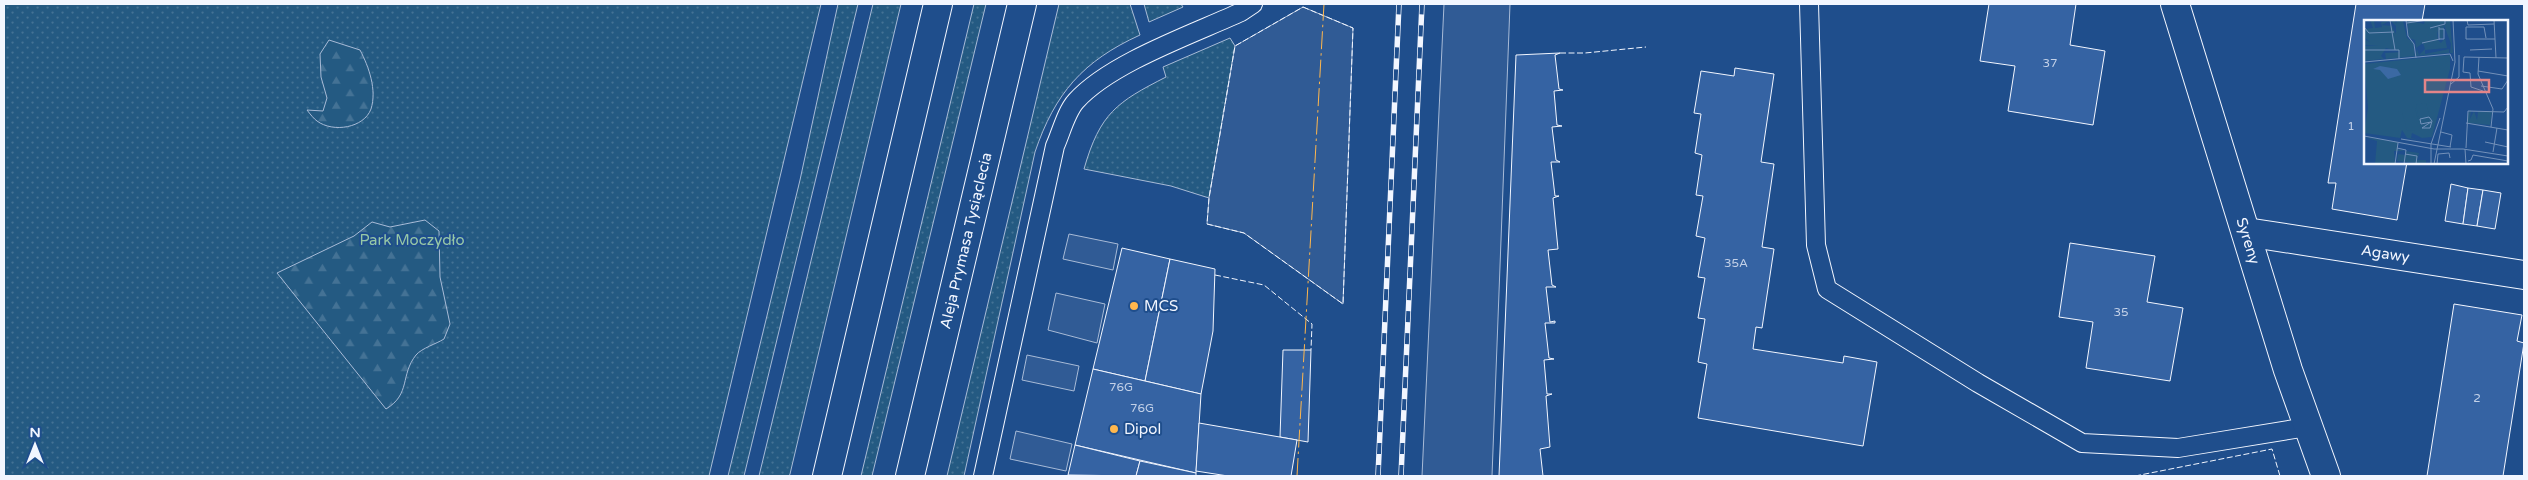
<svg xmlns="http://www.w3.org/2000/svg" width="2528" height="480" font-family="'Varela Round',sans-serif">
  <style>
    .green { fill: url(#green-dots); stroke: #a8bbd7 }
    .forest { fill: url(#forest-firs); stroke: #a8bbd7 }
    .parking { fill: #305b95; stroke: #a8bbd7 }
    .building { fill: #3563a3; stroke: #f2f6ff }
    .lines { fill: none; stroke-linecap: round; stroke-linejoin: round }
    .lane-casing { stroke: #f2f6ff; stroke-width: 20 }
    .street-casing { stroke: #f2f6ff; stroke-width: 30 }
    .primary-casing { stroke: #f2f6ff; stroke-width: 30 }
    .lane { stroke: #1f4e8c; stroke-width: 18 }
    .street { stroke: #1f4e8c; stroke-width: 28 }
    .primary { stroke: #1f4e8c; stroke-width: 28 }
    .rail-casing { stroke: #f2f6ff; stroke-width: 5.5 }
    .rail { stroke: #1f4e8c; stroke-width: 4; stroke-dasharray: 11; stroke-linecap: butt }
    .fence { stroke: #f2f6ff; stroke-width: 1; stroke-dasharray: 6 2.5; stroke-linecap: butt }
    .power { stroke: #ffb74d; stroke-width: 1; stroke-dasharray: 18 4 2.5 4; stroke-linecap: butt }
    .poi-dot { fill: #ffb74d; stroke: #1f4e8c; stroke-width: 2 }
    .labels { text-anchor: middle; stroke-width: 4; stroke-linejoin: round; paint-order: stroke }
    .number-label { font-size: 12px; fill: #c3d1e8 }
    .park-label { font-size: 15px; fill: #97c8a6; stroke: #1f4e8c }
    .street-label { font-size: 15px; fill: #f2f6ff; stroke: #1f4e8c }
    .poi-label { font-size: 15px; fill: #f2f6ff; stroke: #1f4e8c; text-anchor: start }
    .inset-road { fill: none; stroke: #7391ba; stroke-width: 1 }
    .view { fill: #e38589; fill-opacity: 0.15; stroke: #e38589; stroke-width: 2.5 }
    .inset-edge { fill: none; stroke: #f2f6ff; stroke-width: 2.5 }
  </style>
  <defs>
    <pattern id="green-dots" width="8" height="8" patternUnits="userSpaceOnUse" patternTransform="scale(1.25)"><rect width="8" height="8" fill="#245a82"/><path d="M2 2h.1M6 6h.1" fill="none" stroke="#447295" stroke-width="1.8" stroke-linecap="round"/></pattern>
    <pattern id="forest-firs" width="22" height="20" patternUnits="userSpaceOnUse" patternTransform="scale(1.25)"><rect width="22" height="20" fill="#245a82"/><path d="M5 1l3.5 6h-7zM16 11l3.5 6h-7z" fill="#447295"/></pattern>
  </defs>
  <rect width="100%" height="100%" fill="#1f4e8c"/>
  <g class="green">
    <polygon points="4,4 821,4 709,476 4,476"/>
    <polygon points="838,4 858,4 744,476 728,476 800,180"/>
    <polygon points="873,4 901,4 790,474 789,476 759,476"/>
    <polygon points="974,4 986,4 872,476 861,476"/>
    <path d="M1059 4H1130L1140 35C1083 61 1055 93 1035 152L964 476H947Z"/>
    <polygon points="1144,4 1181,4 1183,7 1149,22"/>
    <path d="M1230 38 1235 46 1209 198 1171 186 1084 169C1100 113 1117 102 1166 77L1163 67Z"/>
  </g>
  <g class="forest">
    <path d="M329 40 360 50C369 67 377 90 371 109 364 128 333 133 317 121 314 119 310 114 307 110L323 111 327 98 321 77 320 54Z"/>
    <path d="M425 220 439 231 440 277 450 324 444 339C436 344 422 348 416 355 400 375 411 394 386 409L277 273 354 236 372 222 390 227Z"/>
  </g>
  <g class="parking">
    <polygon points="1444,4 1510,4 1492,476 1422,476"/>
    <polygon points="1303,7 1353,28 1343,304 1244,233 1207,224 1209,198 1235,46"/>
    <polygon points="1069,234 1118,244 1113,270 1063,259"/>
    <polygon points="1056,293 1105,304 1097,343 1048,330"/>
    <polygon points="1027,355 1079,366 1074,391 1022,380"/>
    <polygon points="1016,431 1072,444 1066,471 1010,459"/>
  </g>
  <g class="building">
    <polygon points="1989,4 2076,4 2070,45 2105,51 2093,125 2008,111 2015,66 1980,61"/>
    <polygon points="2356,4 2425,4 2422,21 2366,21 2366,162 2407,162 2397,220 2332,209 2336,183 2328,183"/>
    <polygon points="1560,53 1555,55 1559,89 1563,90 1554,91 1557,125 1562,126 1552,127 1556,160 1560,162 1551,162 1555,196 1559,196 1553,198 1558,249 1548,250 1552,285 1556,287 1546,287 1550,322 1555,321 1555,323 1545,323 1549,358 1554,359 1544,360 1547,394 1552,394 1546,396 1550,447 1540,449 1543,476 1499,476 1516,55"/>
    <polygon points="1735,68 1774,74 1761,162 1774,164 1762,247 1774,249 1762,328 1756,327 1753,349 1843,363 1844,356 1877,362 1863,446 1698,418 1707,364 1698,362 1705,319 1698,318 1705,278 1698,277 1705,238 1696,236 1703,196 1696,195 1702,155 1695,153 1701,114 1694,113 1701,71 1734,76"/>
    <polygon points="2451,184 2468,188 2463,224 2445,221"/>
    <polygon points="2468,188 2483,190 2477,226 2463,224"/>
    <polygon points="2483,190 2501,193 2495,229 2477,226"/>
    <polygon points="2070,243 2155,256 2147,302 2183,308 2170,381 2086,368 2093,322 2059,317"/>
    <polygon points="1122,248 1170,259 1145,381 1093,369"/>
    <polygon points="1170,259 1215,269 1213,331 1201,394 1145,381"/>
    <polygon points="2454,304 2522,315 2517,341 2524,343 2503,476 2427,476"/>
    <polygon points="1283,350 1311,350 1308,442 1280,437"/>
    <polygon points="1093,369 1201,394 1196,473 1075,445"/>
    <polygon points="1199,423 1297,440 1291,476 1228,476 1196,471"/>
    <polygon points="1075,445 1140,461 1136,476 1068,475"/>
    <polygon points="1140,461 1196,473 1196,476 1136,476"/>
  </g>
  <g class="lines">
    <g class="lane-casing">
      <g id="lane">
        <polyline points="1809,4 1816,245 1827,289 1978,383 2082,443 2178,448 2307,427"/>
        <path d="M983 476 1055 146C1061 133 1066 112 1076 101 1110 63 1193 34 1241 12L1253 4"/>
      </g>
    </g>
    <g class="street-casing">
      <g id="street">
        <path id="s1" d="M2175 4 2288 370 2326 476"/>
        <path id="s2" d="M2246 232 2524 275"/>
      </g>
    </g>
    <g class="primary-casing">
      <g id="primary">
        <polyline points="827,476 938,4"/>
        <path id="s3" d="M910 476 1022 4"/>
      </g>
    </g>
    <use href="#lane" class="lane"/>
    <use href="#street" class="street"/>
    <use href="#primary" class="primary"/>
    <g class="rail-casing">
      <g id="rail">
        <polyline points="1378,476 1399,4"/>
        <polyline points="1401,476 1422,4"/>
      </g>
    </g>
    <use href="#rail" class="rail"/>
    <g class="fence">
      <polygon points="1303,7 1353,28 1343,304 1244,233 1207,224 1209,198 1235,46"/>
      <polyline points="1560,53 1585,53 1646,47"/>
      <polyline points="1215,275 1264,285 1312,324 1311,350"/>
      <polyline points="2135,476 2272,449 2280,476"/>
    </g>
    <polyline class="power" points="1297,476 1324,4"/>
  </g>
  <g class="poi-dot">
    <circle cx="1134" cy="306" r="5"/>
    <circle cx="1114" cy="429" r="5"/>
  </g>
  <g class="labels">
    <g class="number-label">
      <text x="2050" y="67">37</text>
      <text x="2351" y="130">1</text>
      <text x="1736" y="267">35A</text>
      <text x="2121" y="316">35</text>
      <text x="1121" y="391">76G</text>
      <text x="2477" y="402">2</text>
      <text x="1142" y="412">76G</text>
    </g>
    <g class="park-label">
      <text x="412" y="245">Park Moczydło</text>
    </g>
    <g class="street-label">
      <text dy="5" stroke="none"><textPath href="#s3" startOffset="242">Aleja Prymasa Tysiąclecia</textPath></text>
      <text dy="5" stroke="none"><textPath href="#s1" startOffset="248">Syreny</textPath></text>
      <text dy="5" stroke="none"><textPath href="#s2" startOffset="141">Agawy</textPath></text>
    </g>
    <g class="poi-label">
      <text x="1144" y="311">MCS</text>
      <text x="1124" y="434">Dipol</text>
    </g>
  </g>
  <g transform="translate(2364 20)">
    <rect width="144" height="144" fill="#1f4e8c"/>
    <path d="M6 0H10L11 8 18 7 17 2 25 1 18 5 28 6 32 14V6L26 0H31L32 4 33 0H42L39 1 43 18 49 22 51 36 22 39 21 33 37 32 22 28 17 36 20 39 0 41V26L14 25H0V19L6 22 1 18 0 9 9 8ZM43 0 60 4 61 0H80L82 4V0H86L89 33H86L87 24 80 5 79 18 76 19 73 11 74 20 77 23 81 18 83 28 61 30V34L85 29V33L52 36 53 29 55 35 61 29 59 23 52 28 51 20 45 18ZM86 35V49L68 117 58 118 48 113 47 118 55 120 43 118 38 110 36 118 0 113 4 88 0 44ZM107 90 106 99 110 91 113 100 114 92 128 91 126 105 104 103V93ZM0 117 34 122 33 129 41 131H30L31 143 11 144 13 121Z" fill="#245a82"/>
    <path d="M62 83 66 97 55 99 52 85ZM44 88H51L52 92 56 107 51 111 43 110 38 92ZM41 131 55 133 53 140H62V144L33 141 34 134 41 135Z" fill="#245a82"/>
    <path d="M16 46 33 49 37 55 24 59 16 50 9 49Z" fill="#3b69a3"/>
    <path class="inset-road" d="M26 0 31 30M42 0 44 16 50 24 52 38M103 0 104 5 130 4M130 0 132 38M43 3 63 0M0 7 5 13 30 12M75 7V19H80V9H75M66 8 81 4V0M122 18 120 7H102V19H131M58 23 76 19M0 30H35V39M106 30 128 29M115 37 114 54 129 89 127 107M0 42 86 34 89 41M114 51 144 56M87 64 95 57V35M117 66 138 69 144 60M0 70V98M119 71 107 67 106 53 99 52 100 37 144 38M65 97 68 101 66 108H58L67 102 57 104 56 99ZM102 103 144 110M77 112 88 115 86 127M0 116 70 129H99L144 136M37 119 87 127M121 122 144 127M33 128 42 130 40 144M102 128 104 91 140 92 144 87M101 129 102 144M129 132 133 108M41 134 53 136 52 144M104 141 107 140 109 135 144 141M31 144 34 123M67 144V124L76 98M70 144 91 42 89 0M73 144 74 134 85 133 86 138"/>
    <path class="view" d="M61 60H125V72H61Z"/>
    <rect width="144" height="144" class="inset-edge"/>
  </g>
  <rect width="2528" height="480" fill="none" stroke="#f2f6ff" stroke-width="10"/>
  <g transform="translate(35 445)" stroke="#1f4e8c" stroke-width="4" paint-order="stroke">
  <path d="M0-4L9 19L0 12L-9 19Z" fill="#f2f6ff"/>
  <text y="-8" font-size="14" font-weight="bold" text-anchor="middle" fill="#f2f6ff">N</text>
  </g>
</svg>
